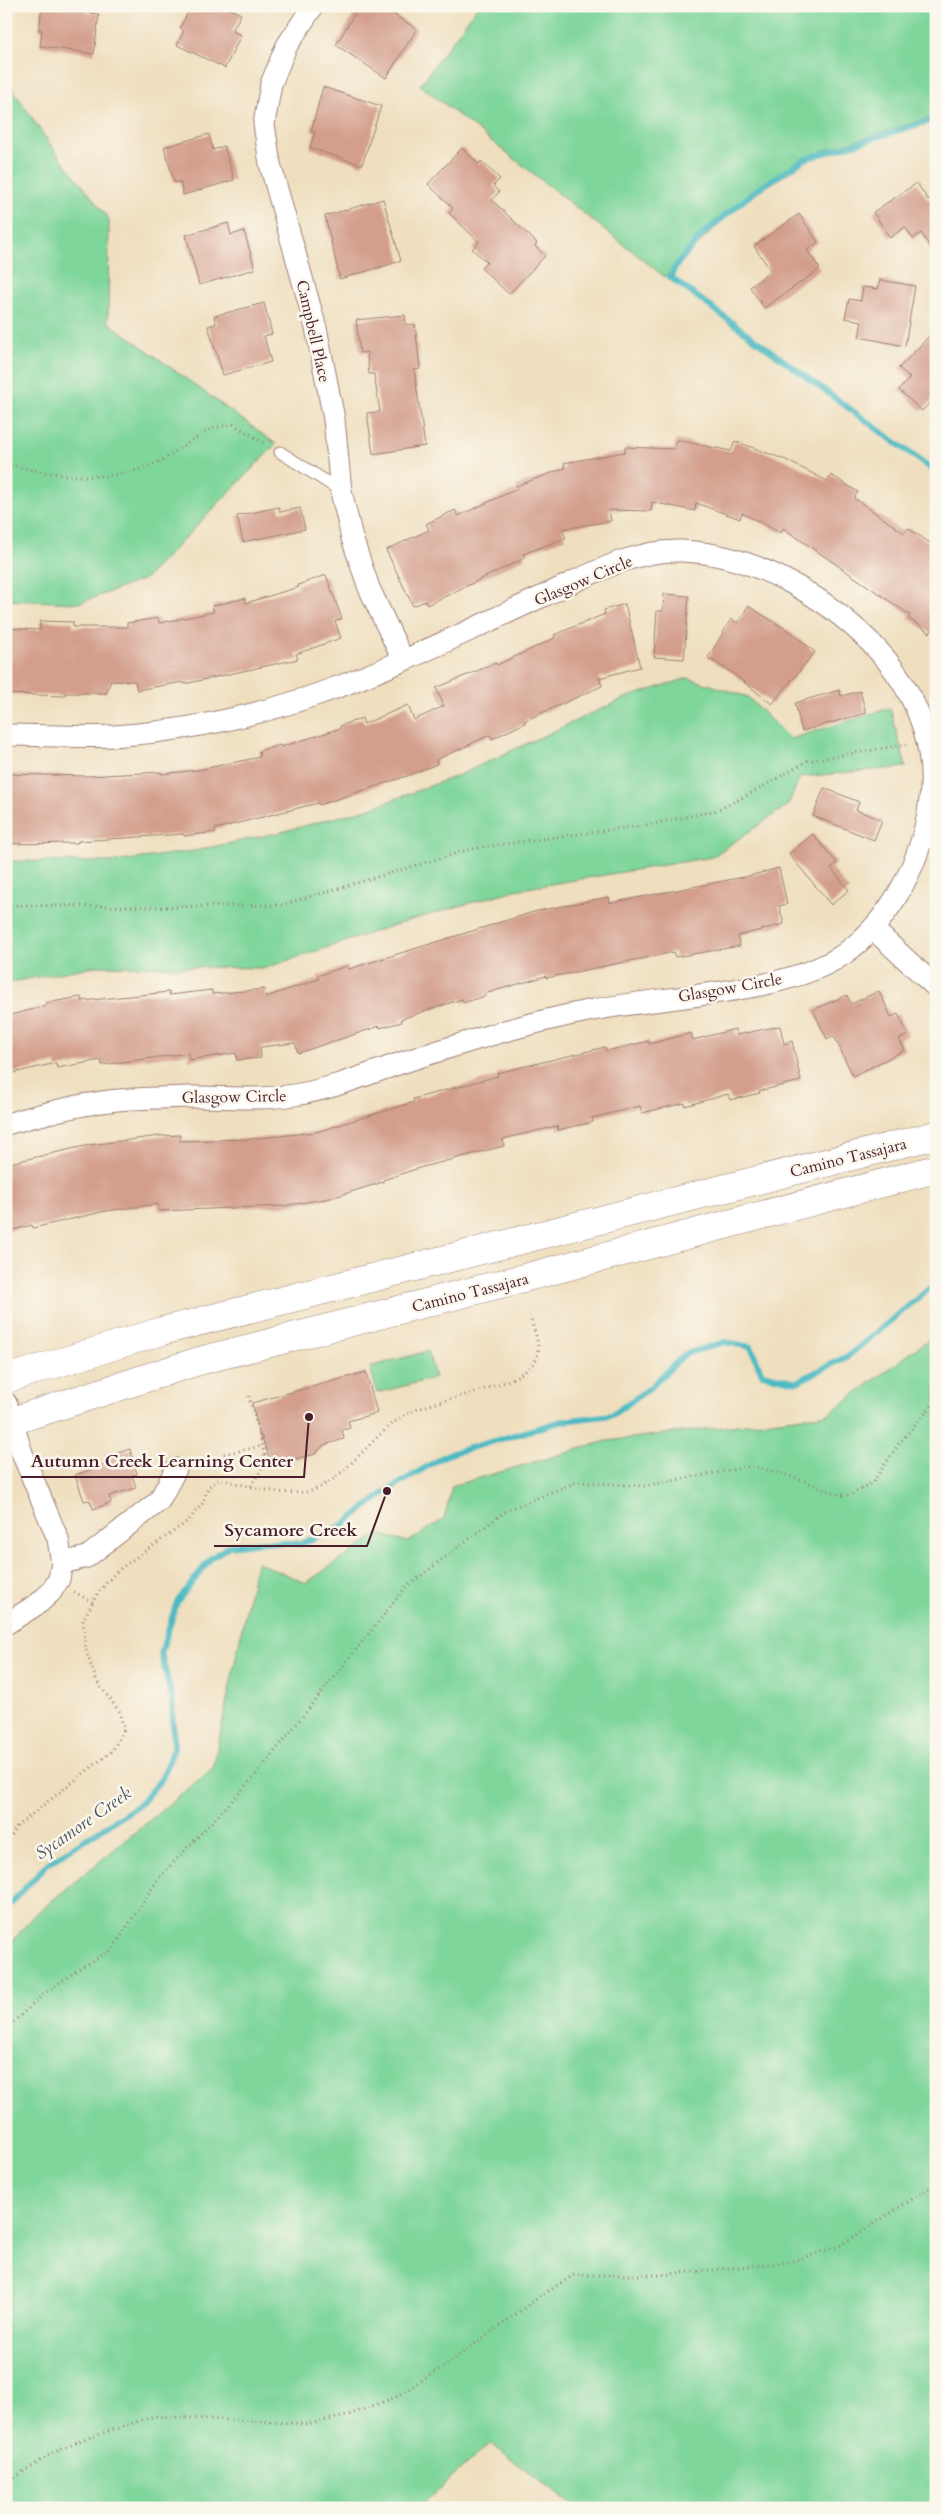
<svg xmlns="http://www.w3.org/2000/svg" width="942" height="2514" font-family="Cardo,serif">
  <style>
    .green { fill: #7fd69b; stroke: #647a63 }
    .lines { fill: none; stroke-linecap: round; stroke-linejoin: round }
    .stream { stroke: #4cbac2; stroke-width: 6 }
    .building { fill: #d39e8c }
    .lane-casing { stroke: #9c7f75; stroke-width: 13 }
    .street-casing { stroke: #9c7f75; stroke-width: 23 }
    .secondary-casing { stroke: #9c7f75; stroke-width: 29 }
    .path { stroke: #9c7f75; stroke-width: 3; stroke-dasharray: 1 4; stroke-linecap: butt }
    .lane { stroke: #fff; stroke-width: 11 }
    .street { stroke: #fff; stroke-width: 21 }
    .secondary { stroke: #fff; stroke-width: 28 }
    .labels { text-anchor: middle; stroke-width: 5; stroke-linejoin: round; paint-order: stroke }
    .street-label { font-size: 16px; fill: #4a1f2b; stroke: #fbf7ec }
    .water-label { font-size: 18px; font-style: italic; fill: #4b5560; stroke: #fbf7ec }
    .leader { fill: none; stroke: #4a1f2b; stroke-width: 2 }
    .callout-dot { fill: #4a1f2b; stroke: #fbf7ec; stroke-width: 2 }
    .callout-label { font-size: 18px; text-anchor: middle; font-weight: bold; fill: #4a1f2b; stroke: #fbf7ec; stroke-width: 5; stroke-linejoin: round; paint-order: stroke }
  </style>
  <rect width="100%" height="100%" fill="#fbf7ec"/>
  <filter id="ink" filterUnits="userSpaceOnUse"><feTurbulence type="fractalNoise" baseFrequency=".02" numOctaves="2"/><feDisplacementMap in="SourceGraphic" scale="10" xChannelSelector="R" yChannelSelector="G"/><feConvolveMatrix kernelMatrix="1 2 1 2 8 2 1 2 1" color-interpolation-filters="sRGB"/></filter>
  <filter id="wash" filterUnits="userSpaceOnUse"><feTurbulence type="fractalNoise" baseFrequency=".0096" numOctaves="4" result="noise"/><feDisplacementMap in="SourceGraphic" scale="20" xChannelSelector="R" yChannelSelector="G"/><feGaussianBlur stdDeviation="1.12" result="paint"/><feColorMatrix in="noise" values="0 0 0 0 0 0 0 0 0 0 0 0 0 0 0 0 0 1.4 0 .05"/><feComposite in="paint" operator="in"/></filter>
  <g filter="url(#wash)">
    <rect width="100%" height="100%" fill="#efdfbf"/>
    <g class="green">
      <polygon points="478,6 936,6 936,116 822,151 737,206 665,277 420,85"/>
      <polygon points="6,79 49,143 109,219 108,322 276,444 145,579 79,603 6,600"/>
      <polygon points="688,678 748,697 790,739 890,708 906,767 800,777 788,805 712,857 515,890 404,922 265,968 96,966 6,983 6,861 113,862 194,851 281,832 368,809 457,776 625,698"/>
      <polygon points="936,1334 936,2508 577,2508 490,2443 419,2508 6,2508 6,1948 37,1913 213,1768 256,1562 306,1583 378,1534 408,1542 444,1519 452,1486 607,1441 828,1414"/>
      <polygon points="428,1351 435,1378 377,1393 370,1367"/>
    </g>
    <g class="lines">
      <g class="stream">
        <polyline points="936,119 805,159 755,191 703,234 678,263 670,277 936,472"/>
        <polyline points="6,1909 47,1864 139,1805 162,1778 174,1749 172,1699 161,1653 177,1602 211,1558 229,1546 262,1542 301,1544 343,1525 387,1491 446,1455 563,1421 612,1415 651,1387 685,1354 725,1342 751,1347 762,1374 797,1382 848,1356 936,1283"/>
      </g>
    </g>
    <g id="blocks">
      <g class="building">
        <polygon points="42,6 88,6 87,13 99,14 94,54 40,46 42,30 39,30"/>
        <polygon points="191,6 224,6 241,14 232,31 241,35 225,68 177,45 184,31 180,28"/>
        <polygon points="359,6 380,6 417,29 386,78 336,45"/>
        <polygon points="323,87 381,106 362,165 310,148 315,132 311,131"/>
        <polygon points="209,134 213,150 224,146 234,180 183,195 180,182 174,182 164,147"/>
        <polygon points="462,148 479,164 481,161 500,179 493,186 499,192 492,200 537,243 535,246 545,256 509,294 481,268 487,262 472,249 479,242 449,213 453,208 428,184"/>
        <polygon points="917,183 928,200 936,194 936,256 921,233 913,239 905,227 890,238 873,212"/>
        <polygon points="383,199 401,261 340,279 325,216"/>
        <polygon points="799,214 818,242 807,250 820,269 764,308 750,287 771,271 754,246"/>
        <polygon points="228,223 231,235 244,231 255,269 199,285 186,235"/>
        <polygon points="880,280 915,286 905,346 859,337 862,321 845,318 849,299 861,301 863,287 878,289"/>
        <polygon points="264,303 272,334 264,336 271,362 223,375 208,326 216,324 214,316"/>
        <polygon points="405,315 406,325 415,324 420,369 414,370 425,446 373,454 367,413 380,412 374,374 369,374 367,352 360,353 356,320"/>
        <polygon points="936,329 936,396 922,411 899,390 910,378 899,368"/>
        <polygon points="676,440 731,451 735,441 786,460 827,481 831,475 858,492 854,498 904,533 908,528 936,547 936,625 930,633 908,618 910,615 783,528 781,533 742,513 740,519 696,503 695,511 652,502 651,511 609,510 611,521 562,529 566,538 523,554 525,558 427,605 425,601 413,606 386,550 429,530 426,524 455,510 458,516 517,489 516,486 565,468 564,463 625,452 625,447 674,449"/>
        <polygon points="279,507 280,512 300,508 305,529 243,542 237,516"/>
        <polygon points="326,575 342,619 335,621 341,638 296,654 298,659 184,684 183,682 137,690 135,681 111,681 106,693 65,693 65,696 6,694 6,628 40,630 40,621 73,622 73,627 127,627 127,623 158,618 159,623 214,612 212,606 245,598 246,603 299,587 298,585"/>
        <polygon points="664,594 689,596 684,659 654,657 657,611 663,611"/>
        <polygon points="625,604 640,667 599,678 602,686 524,721 525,723 492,739 490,735 436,760 437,764 407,776 319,805 318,803 215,829 216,832 184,836 184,834 78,841 78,843 6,844 6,774 87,776 161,772 161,774 198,770 260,757 259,751 280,745 281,747 341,728 340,726 362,718 364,724 408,705 414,720 444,706 436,688 496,663 497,665 555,638 554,635 605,614 604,610"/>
        <polygon points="748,606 789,631 815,652 772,704 731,672 708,658 731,619 738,623"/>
        <polygon points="839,690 841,696 860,691 866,713 802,731 795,703"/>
        <polygon points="824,788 859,802 856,810 882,820 874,840 813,816"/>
        <polygon points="813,834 837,863 831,868 849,890 831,905 789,854"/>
        <polygon points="779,868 787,904 779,906 784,924 738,936 740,946 675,957 674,952 546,978 546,976 484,994 485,996 463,1003 462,999 401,1019 402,1022 380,1028 380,1026 298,1053 295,1043 260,1047 261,1058 237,1060 236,1053 189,1060 188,1053 102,1065 101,1060 57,1068 56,1063 13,1073 6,1043 6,1016 46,1006 46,1003 81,997 82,1001 169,992 169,995 212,990 212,994 265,989 266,997 319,979 317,976 347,966 349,969 537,911 609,897 610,903 749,876"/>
        <polygon points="879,991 891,1017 898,1014 908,1035 899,1039 905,1050 853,1076 834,1036 827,1039 813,1010 847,995 851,1004"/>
        <polygon points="780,1026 784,1044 792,1041 801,1081 759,1091 760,1093 730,1100 728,1094 685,1106 685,1103 642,1113 640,1106 592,1118 593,1122 558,1130 557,1126 503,1139 504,1146 419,1168 383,1180 383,1182 331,1198 283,1206 159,1211 158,1204 106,1211 33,1228 32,1225 6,1232 6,1164 89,1145 160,1136 180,1135 180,1141 250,1139 316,1132 414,1102 413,1099 498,1076 497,1073 605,1047 606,1051 649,1041 649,1044 691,1033 693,1040 735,1029 736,1035"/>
        <polygon points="366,1372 377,1413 348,1421 350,1428 342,1430 344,1439 324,1445 315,1454 278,1463 269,1457 262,1437 260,1437 252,1403"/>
        <polygon points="130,1449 137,1474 132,1475 136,1488 109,1496 111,1503 93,1509 90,1500 84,1501 75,1475 108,1464 105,1457"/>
      </g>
    </g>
  </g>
  <g filter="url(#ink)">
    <use href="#blocks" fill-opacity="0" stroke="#9c7f75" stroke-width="1"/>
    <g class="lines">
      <g class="lane-casing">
        <polyline id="lane" points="280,452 341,491"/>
      </g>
      <g class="street-casing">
        <g id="street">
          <polyline points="313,6 286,47 271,84 264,124 270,164 316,328 334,419 341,491 352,538 369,588 403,660"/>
          <path d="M6 735C42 735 78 738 114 736 184 731 257 716 324 692 398 666 469 630 541 597 586 577 632 549 682 551 753 554 822 594 871 643 912 684 937 740 930 799 923 858 893 919 844 954 787 994 664 996 593 1010 530 1022 469 1041 407 1061 370 1073 333 1089 294 1095 258 1101 223 1096 187 1097 155 1098 121 1098 90 1104 62 1108 34 1117 6 1124"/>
          <polyline points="873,929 936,987"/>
          <polyline points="6,1403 22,1453 58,1539 62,1563 59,1579 51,1592 39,1603 6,1624"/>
          <polyline points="62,1563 87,1557 159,1501 176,1469"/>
        </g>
      </g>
      <g class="secondary-casing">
        <g id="secondary">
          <polyline points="6,1379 162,1331 936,1135"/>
          <polyline points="6,1423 199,1361 524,1278 936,1169"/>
        </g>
      </g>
      <g class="path">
        <path d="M6 464C55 476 110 485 158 462 175 454 190 440 207 431 215 427 225 426 233 424L266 444"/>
        <polyline points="6,905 157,907 282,905 475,848 653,824 718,810 759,789 807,761 908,744"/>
        <path d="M249 1396C251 1408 267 1454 265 1462 262 1470 255 1478 251 1486"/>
        <polyline points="224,1454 262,1446"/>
        <polyline points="74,1592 93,1602"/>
        <path d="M6 1844 17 1826 112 1751 124 1730 119 1711 97 1682 86 1651 83 1620 98 1593 117 1571 188 1521 202 1504 208 1487 220 1479C244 1485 281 1496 306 1492 344 1485 374 1429 411 1412 444 1397 511 1389 533 1364 544 1351 534 1331 530 1317"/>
        <polyline points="6,2029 44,1994 83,1966 112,1950 158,1879 255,1776 406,1587 506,1511 576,1482 644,1486 753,1466 796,1478 840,1495 851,1495 873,1482 900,1442 936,1401"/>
        <polyline points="6,2483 51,2454 82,2440 154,2416 308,2424 346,2416 396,2397 446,2365 542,2295 574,2275 659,2275 790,2262 839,2246 936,2184"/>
      </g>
      <use href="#lane" class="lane"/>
      <use href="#street" class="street"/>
      <use href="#secondary" class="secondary"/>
    </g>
  </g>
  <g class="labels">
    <g class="street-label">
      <text transform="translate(314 331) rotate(77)" y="6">Campbell Place</text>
      <text transform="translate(583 580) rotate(-23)" y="6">Glasgow Circle</text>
      <text transform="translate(730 987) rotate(-10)" y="6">Glasgow Circle</text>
      <text transform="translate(234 1096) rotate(-1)" y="6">Glasgow Circle</text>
      <text transform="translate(848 1157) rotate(-14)" y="6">Camino Tassajara</text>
      <text transform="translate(470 1292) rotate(-14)" y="6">Camino Tassajara</text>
    </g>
    <g class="water-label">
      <text transform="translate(83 1823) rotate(-35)" y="6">Sycamore Creek</text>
    </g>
  </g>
  <path class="leader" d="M309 1417L304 1477H21M387 1491L367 1546H214"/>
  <g class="callout-dot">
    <circle cx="309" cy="1417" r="5"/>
    <circle cx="387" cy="1491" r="5"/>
  </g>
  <g class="callout-label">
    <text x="162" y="1467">Autumn Creek Learning Center</text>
    <text x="291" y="1536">Sycamore Creek</text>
  </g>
  <rect width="942" height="2514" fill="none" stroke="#fbf7ec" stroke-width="25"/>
</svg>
